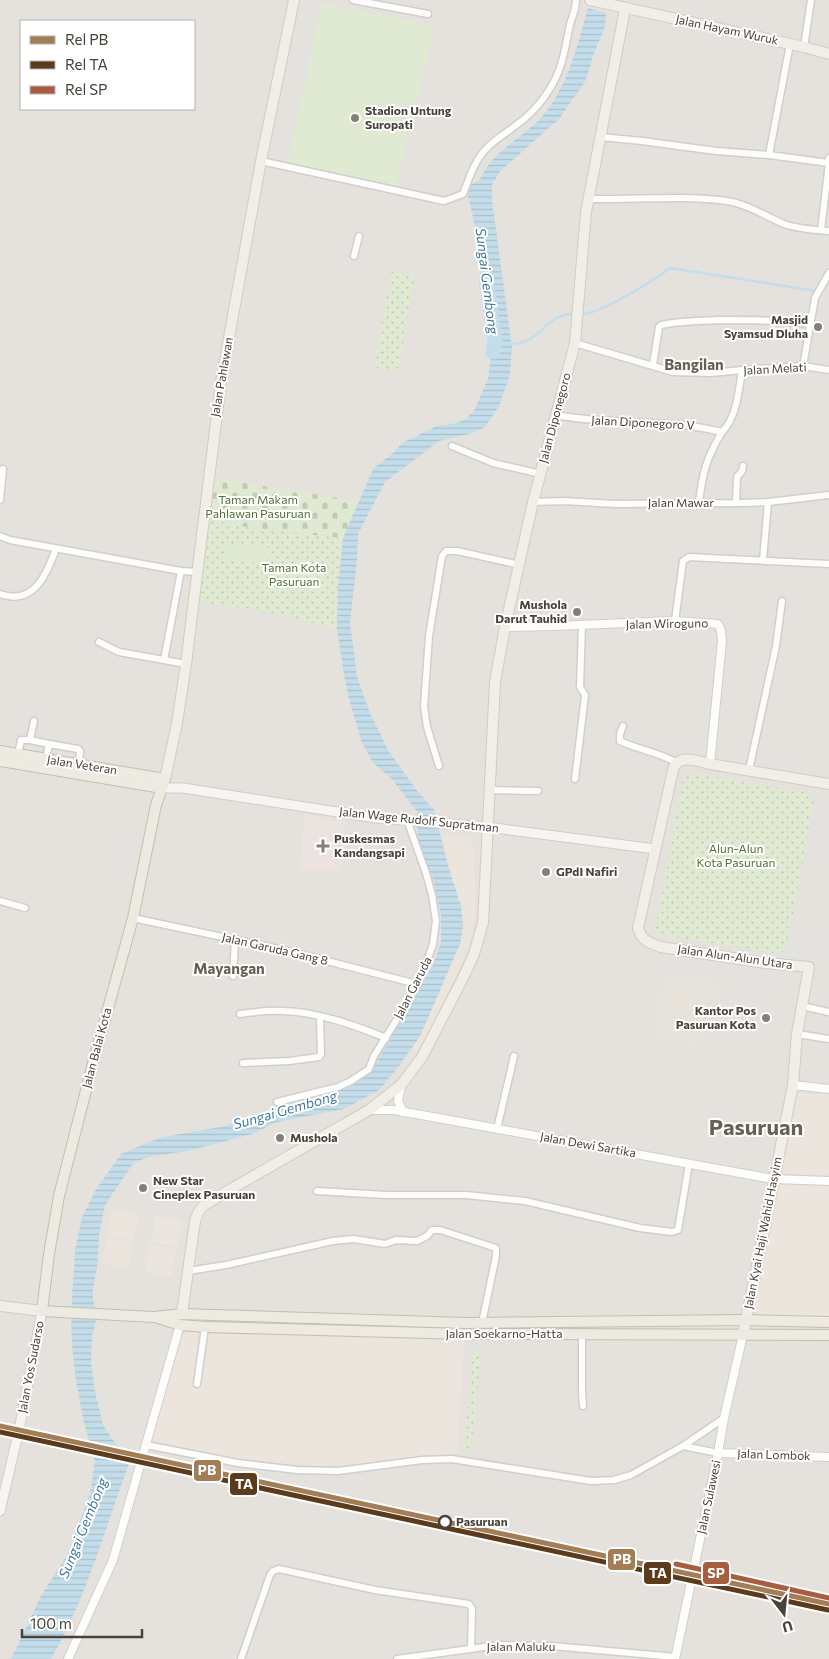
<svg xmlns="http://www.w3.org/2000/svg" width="829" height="1659" font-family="Commissioner,sans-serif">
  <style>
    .residential { fill: #e5e2dd; fill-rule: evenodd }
    .commercial { fill: #ece5dd }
    .education { fill: #e7e3db }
    .medical { fill: #ece2e0 }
    .green { fill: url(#green-dots) }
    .cemetery { fill: url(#cemetery-stones) }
    .pitch { fill: #e0e9d1 }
    .parking { fill: #e4e2df }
    .water { fill: url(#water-rules) }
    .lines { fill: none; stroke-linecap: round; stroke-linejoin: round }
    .stream { stroke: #c4ddea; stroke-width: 2.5 }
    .river { stroke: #c4ddea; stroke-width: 15 }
    .minor-casing { stroke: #d0cfcc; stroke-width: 9 }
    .tertiary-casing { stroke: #d0cfcc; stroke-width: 10 }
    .secondary-casing { stroke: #d0cdc6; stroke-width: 11 }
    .primary-casing { stroke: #d2ccbe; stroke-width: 12 }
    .trunk-casing { stroke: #c7bdad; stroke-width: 12 }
    .minor { stroke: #fdfdfc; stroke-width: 6 }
    .tertiary { stroke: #fdfdfc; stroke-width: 8 }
    .secondary { stroke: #f7f5f1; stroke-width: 9 }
    .primary { stroke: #f0eee7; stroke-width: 10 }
    .trunk { stroke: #edeae2; stroke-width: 10 }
    .rail-1-casing { stroke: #fff; stroke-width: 9 }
    .rail-2-casing { stroke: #fff; stroke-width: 9 }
    .rail-3-casing { stroke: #fff; stroke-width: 9 }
    .rail-1 { stroke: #a27d56; stroke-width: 5 }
    .rail-2 { stroke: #5b3b1b; stroke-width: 5 }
    .rail-3 { stroke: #a95d40; stroke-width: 5 }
    .poi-dot { fill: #847f79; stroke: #fff; stroke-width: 2 }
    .stop-dot { fill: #fff; stroke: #48423a; stroke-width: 2.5 }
    .labels { text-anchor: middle; stroke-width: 4; stroke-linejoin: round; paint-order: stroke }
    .street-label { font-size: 12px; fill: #48423a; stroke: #fff }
    .poi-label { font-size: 12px; font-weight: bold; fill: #48423a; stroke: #fff; text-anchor: start }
    .park-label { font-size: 12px; fill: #4e7334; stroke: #fff }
    .stop-label { font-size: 12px; font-weight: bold; fill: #48423a; stroke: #fff; text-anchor: start }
    .water-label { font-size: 14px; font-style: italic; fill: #3e7aa0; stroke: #fff }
    .quarter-label { font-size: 15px; font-weight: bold; fill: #696053; stroke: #fff }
    .town-label { font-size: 22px; font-weight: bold; fill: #696053; stroke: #fff }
    .line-badge { stroke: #fff; stroke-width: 2 }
    .badge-label { font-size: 14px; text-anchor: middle; font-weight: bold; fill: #fff }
  </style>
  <defs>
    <pattern id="green-dots" width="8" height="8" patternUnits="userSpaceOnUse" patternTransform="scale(1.25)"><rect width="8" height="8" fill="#e0e9d1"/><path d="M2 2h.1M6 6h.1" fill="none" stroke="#c2c9b4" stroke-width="1.8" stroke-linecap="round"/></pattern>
    <pattern id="cemetery-stones" width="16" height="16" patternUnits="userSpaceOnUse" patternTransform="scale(1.25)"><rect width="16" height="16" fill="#e0e9d1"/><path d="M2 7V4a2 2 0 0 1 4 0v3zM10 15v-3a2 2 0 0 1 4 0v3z" fill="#c2c9b4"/></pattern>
    <pattern id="water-rules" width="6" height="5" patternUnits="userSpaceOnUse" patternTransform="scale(1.25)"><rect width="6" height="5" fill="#c4ddea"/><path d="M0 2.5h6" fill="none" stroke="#aabfc9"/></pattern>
  </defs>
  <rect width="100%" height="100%" fill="#f2f1ee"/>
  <path class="residential" d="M0 0H829V1659H0ZM21 21H194V109H21Z"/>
  <g class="commercial">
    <polygon points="442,835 472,838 476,899 474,922 470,940 460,966 421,1052 412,1049 420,1036 440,991 460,944 464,926 461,906 449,866"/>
    <polygon points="794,1092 829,1095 829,1175 783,1174 780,1170"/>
    <polygon points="783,1183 829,1186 829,1319 762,1318 753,1310 775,1186"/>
    <polygon points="112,1209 138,1214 134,1240 107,1235"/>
    <polygon points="156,1216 182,1221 177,1247 151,1242"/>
    <polygon points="107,1237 133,1242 128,1268 102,1263"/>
    <polygon points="150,1244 176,1249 171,1276 145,1271 146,1262 156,1264 147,1262"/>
    <polygon points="180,1325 465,1334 456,1459 367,1467 298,1470 148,1445"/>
  </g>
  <polygon class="education" points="663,973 723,983 719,1001 709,998 698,1045 653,1036"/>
  <polygon class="medical" points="304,815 345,822 342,871 300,870"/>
  <g class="green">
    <polygon points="391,272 415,276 398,372 375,367"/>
    <polygon points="207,518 250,528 343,538 338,586 337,628 255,610 194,601"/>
    <polygon points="689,773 809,793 814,802 787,946 787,949 780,954 657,934 655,931 683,779"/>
    <polygon points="476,1351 481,1354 471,1449 465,1452 464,1449 473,1353"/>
  </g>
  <polygon class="cemetery" points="211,478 358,501 343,538 250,528 207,518"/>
  <g class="pitch">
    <polygon points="322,3 435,26 396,186 287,163"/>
    <polygon points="227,544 269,548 268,564 225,560"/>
  </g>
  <g class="parking">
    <polygon points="304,0 314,0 322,3 306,74 291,71"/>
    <polygon points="285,98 301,102 287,163 272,160"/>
    <polygon points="669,742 708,750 706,756 674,750 656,837 650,835"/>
    <polygon points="755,759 829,774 828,778 755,763"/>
    <polygon points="812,792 829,793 829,855 805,851 814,802 811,795"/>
    <polygon points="122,838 143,840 139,866 117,864"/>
    <polygon points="640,856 646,857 634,935 627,934"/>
    <polygon points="789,936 819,941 814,962 779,960 780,954 787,949"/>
    <polygon points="661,954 775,974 774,984 659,964"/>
  </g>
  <path class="water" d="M588 8 606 13 605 27 594 53 586 80 559 119 500 171 492 185V200L512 348 510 375 499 406 485 427 473 433 439 441 385 482 358 534 357 561 350 623 357 677 370 713 388 750 415 788 434 810 448 866 461 906 463 926 460 944 420 1036 399 1066 379 1090 344 1109 277 1122 252 1134 188 1151 153 1156 134 1162 105 1205 99 1236 97 1268 93 1288V1299L97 1316 92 1336 91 1362 95 1392 103 1425 129 1464C105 1529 86 1599 51 1659H11L41 1596 69 1552 90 1494 95 1461 84 1423 76 1381 72 1344 71 1313 75 1251 82 1217 95 1191 121 1154 159 1138 225 1126 274 1109 322 1097 355 1084 371 1072 433 965 441 942V915L434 882 418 841 417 811 390 777 374 764 362 743 348 695 344 675 337 628 338 586 343 538 373 469 393 453 402 443 437 426 456 423 466 419 475 409 488 379 494 332 490 303 482 266 473 217 468 196 469 185 479 181C492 152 516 142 538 121 567 91 577 47 588 8Z"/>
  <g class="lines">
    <g class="stream">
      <path d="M581 314C599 315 654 280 670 268L816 291"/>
      <path d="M509 344C545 344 543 312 576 314"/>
    </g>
    <polyline class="river" points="486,278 495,342 493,352"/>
    <g class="minor-casing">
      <g id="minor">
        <polyline points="353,0 428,14"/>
        <polyline points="804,47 811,0"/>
        <polyline points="601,137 642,141 716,151 769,155 790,44"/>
        <polyline points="769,155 829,163 829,158"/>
        <path d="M261 161 444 201 463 194C469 179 474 162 485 150 494 140 505 134 515 126 528 117 541 103 549 90 561 73 565 50 569 29 571 18 576 11 576 0"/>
        <path d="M589 199C634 200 681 195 727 201 747 204 765 216 784 224 798 229 814 230 829 231"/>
        <polyline points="821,230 829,163"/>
        <polyline points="354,256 359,236"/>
        <polyline points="575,343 673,372 711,373 742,370 803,366 829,370"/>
        <path d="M653 365 659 327 661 325C680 321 700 321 719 320 750 320 779 320 809 324"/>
        <polyline points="803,366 815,298 829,273"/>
        <path d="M556 415C612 426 668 418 722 432 706 459 703 471 699 502"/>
        <path d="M722 432C737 417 739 389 742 370"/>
        <polyline points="452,446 493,463 541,474"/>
        <polyline points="0,500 3,469"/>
        <polyline points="533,502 564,501 616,504 741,503 768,502 829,495"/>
        <polyline points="736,503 737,477 742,471 743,466"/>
        <polyline points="0,536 10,540 181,571 197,572"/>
        <polyline points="763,560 768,502"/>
        <polyline points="181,571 164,660 186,664"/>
        <path d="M0 594C34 606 46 575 56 549"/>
        <polyline points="675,621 683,561 689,557 829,564"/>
        <polyline points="99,642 119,652 164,660"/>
        <path d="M623 726 620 734V741C639 750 659 752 677 763"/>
        <polyline points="30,740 49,744"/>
        <polyline points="18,754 21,740 30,740 34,721"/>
        <polyline points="46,759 49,744 78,749 80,751 79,767"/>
        <polyline points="439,766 427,727 424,706 429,636 442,556 446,551 457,551 520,565"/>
        <polyline points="749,770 776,646 782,601"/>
        <polyline points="575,779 585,695 580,687 582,625"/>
        <polyline points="489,790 538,791"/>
        <polyline points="0,901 25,908"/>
        <polyline points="133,918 288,951 417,984"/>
        <polyline points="233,976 235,939"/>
        <polyline points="802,1006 829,1012"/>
        <path d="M240 1014C254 1012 269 1010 283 1011 318 1012 354 1025 386 1038"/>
        <polyline points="797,1034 829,1039"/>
        <polyline points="243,1063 289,1061 319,1057 321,1054 320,1017"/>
        <polyline points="277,1102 338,1087 351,1081 369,1069 374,1056 409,1000 423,973 433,944 436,921 432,895 426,873 407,820"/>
        <polyline points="497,1129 514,1056"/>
        <polyline points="317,1191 386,1195 466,1195 525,1201 640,1228 672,1232 678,1230 689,1164"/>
        <polyline points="188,1271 226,1265 333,1241 354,1239 385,1244 396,1240 417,1241 427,1236 432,1230 440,1230 496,1248 496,1256 482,1323"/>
        <polyline points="582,1334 582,1391 583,1406"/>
        <polyline points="197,1384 205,1327"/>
        <polyline points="146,1445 238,1463 297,1470 338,1471 422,1460 452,1459 591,1481 614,1480 631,1475 683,1446 724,1418"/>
        <polyline points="683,1446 718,1453"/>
        <polyline points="241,1659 270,1575 273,1571 279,1569 375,1590 469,1604 472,1609 471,1648"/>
        <polyline points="397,1659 499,1645 552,1646 676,1657"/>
      </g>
    </g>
    <g class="tertiary-casing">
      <g id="tertiary">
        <polyline points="505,627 554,626 675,621 718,624 721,631 722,641 710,764"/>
        <polyline points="793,1085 829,1089"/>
        <polyline points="401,1086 398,1101 403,1112"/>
        <polyline points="369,1110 394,1110 773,1179 829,1181"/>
        <polyline points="718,1453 829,1457"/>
        <polyline points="68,1659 113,1560 180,1325"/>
        <polyline points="675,1659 718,1453 724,1418 743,1335"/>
      </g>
    </g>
    <g class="secondary-casing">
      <g id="secondary">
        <polyline points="162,788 183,788 376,818 487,827 655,849"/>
        <polyline points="0,1511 19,1430 42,1311"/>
      </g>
    </g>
    <g class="primary-casing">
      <g id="primary">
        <polyline points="590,0 804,47 829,54"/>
        <polyline points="165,779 177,723 186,664 221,382 261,161 294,0"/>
        <polyline points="0,1306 42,1311"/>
        <polyline points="182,1314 195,1221 198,1213 203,1206 224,1193 369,1110 401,1085 422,1057 464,976 474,954 483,923 495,682 505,627 533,502 575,343 586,212 625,9"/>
        <path d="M743 1335 793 1085 797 1034 809 967 765 963 661 947C649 943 642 941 638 928L673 770C677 753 698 761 710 764L829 784"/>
      </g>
    </g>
    <g class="trunk-casing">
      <g id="trunk">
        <polyline points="0,751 165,779 156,805 133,918 93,1063 59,1196 49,1254 42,1311 154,1317 182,1314 466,1323 745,1320 829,1322"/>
        <polyline points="0,761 162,788"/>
        <polyline points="158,1318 180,1325 205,1327 465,1334 829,1335"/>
      </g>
    </g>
    <use href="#minor" class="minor"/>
    <use href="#tertiary" class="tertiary"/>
    <use href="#secondary" class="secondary"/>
    <use href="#primary" class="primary"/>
    <use href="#trunk" class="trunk"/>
    <g class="rail-1-casing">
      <polyline id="rail-1" points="0,1426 829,1604"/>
    </g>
    <g class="rail-2-casing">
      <polyline id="rail-2" points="0,1432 828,1610"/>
    </g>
    <g class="rail-3-casing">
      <polyline id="rail-3" points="676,1564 829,1598"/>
    </g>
    <use href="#rail-1" class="rail-1"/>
    <use href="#rail-2" class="rail-2"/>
    <use href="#rail-3" class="rail-3"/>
  </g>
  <g class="poi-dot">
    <circle cx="355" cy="118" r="5"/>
    <circle cx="818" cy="327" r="5"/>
    <circle cx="577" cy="612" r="5"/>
    <path d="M320.5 838.5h5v5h5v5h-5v5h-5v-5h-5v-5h5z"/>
    <circle cx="546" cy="872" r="5"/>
    <circle cx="766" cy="1018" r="5"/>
    <circle cx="280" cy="1138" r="5"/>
    <circle cx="143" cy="1188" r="5"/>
  </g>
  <circle class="stop-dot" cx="445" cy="1522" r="6"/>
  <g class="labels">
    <g class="street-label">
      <text transform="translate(727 30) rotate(12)" y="4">Jalan Hayam Wuruk</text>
      <text transform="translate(775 369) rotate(-3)" y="4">Jalan Melati</text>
      <text transform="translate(222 377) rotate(-80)" y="4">Jalan Pahlawan</text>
      <text transform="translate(555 418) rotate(-75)" y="4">Jalan Diponegoro</text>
      <text transform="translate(643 423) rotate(3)" y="4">Jalan Diponegoro V</text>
      <text x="681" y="507">Jalan Mawar</text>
      <text transform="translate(667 624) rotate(-1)" y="4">Jalan Wiroguno</text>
      <text transform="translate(82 765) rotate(9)" y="4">Jalan Veteran</text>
      <text transform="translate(419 820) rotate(6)" y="4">Jalan Wage Rudolf Supratman</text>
      <text transform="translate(275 949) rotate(13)" y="4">Jalan Garuda Gang 8</text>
      <text transform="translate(735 957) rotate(8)" y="4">Jalan Alun-Alun Utara</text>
      <text transform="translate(413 988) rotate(-63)" y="4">Jalan Garuda</text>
      <text transform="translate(97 1048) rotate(-75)" y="4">Jalan Balai Kota</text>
      <text transform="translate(588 1145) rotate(10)" y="4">Jalan Dewi Sartika</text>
      <text transform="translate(763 1233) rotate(-79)" y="4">Jalan Kyai Haji Wahid Hasyim</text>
      <text x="504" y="1338">Jalan Soekarno-Hatta</text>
      <text transform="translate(31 1367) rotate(-79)" y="4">Jalan Yos Sudarso</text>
      <text transform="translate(774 1455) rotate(2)" y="4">Jalan Lombok</text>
      <text transform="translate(709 1497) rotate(-78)" y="4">Jalan Sulawesi</text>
      <text x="521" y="1651">Jalan Maluku</text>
    </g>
    <g class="poi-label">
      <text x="365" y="115">Stadion Untung<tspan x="365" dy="14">Suropati</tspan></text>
      <text x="808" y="324" text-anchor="end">Masjid<tspan x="808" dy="14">Syamsud Dluha</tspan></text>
      <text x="567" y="609" text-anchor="end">Mushola<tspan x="567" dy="14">Darut Tauhid</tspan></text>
      <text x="334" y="843">Puskesmas<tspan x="334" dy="14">Kandangsapi</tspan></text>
      <text x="556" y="876">GPdI Nafiri</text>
      <text x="756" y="1015" text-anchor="end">Kantor Pos<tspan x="756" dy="14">Pasuruan Kota</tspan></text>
      <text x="290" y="1142">Mushola</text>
      <text x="153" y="1185">New Star<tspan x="153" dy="14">Cineplex Pasuruan</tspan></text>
    </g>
    <g class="park-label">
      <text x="258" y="504">Taman Makam<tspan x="258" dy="14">Pahlawan Pasuruan</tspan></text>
      <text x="294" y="572">Taman Kota<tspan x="294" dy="14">Pasuruan</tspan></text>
      <text x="736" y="853">Alun-Alun<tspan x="736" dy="14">Kota Pasuruan</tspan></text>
    </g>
    <g class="stop-label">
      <text x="456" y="1526">Pasuruan</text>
    </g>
    <g class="water-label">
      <text transform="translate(487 281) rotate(83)" y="5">Sungai Gembong</text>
      <text transform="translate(285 1110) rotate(-16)" y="5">Sungai Gembong</text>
      <text transform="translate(83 1528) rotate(-68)" y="5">Sungai Gembong</text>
    </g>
    <g class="quarter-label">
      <text x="694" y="370">Bangilan</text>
      <text x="229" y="974">Mayangan</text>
    </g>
    <g class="town-label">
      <text x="756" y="1135">Pasuruan</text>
    </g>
  </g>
  <g class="line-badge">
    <rect x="193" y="1459" width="29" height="23" rx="5" fill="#a27d56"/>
    <rect x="229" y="1472" width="29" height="24" rx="5" fill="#5b3b1b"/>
    <rect x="607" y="1548" width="29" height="23" rx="5" fill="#a27d56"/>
    <rect x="702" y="1561" width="28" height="24" rx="5" fill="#a95d40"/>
    <rect x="643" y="1561" width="29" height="24" rx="5" fill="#5b3b1b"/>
  </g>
  <g class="badge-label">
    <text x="207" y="1475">PB</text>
    <text x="244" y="1489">TA</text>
    <text x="622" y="1564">PB</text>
    <text x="716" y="1578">SP</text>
    <text x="658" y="1578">TA</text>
  </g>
  <rect x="20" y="20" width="175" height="90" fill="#ffffff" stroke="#b6b3b0"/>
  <rect x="30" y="36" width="25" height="8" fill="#a27d56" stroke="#b6b3b0"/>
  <text x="65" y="45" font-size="15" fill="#48423a">Rel PB</text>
  <rect x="30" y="61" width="25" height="8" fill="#5b3b1b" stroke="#b6b3b0"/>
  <text x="65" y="70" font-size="15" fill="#48423a">Rel TA</text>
  <rect x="30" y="86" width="25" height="8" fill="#a95d40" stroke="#b6b3b0"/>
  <text x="65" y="95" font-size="15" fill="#48423a">Rel SP</text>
  <g transform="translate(784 1614) rotate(164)" stroke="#ffffff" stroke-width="4" paint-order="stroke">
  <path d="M0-4L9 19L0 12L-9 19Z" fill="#48423a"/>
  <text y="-8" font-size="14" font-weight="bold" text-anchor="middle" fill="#48423a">U</text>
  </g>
  <path d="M22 1629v8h120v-8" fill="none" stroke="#48423a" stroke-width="2.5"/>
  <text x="30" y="1629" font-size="15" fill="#48423a" stroke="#ffffff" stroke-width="4" paint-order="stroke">100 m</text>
</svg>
